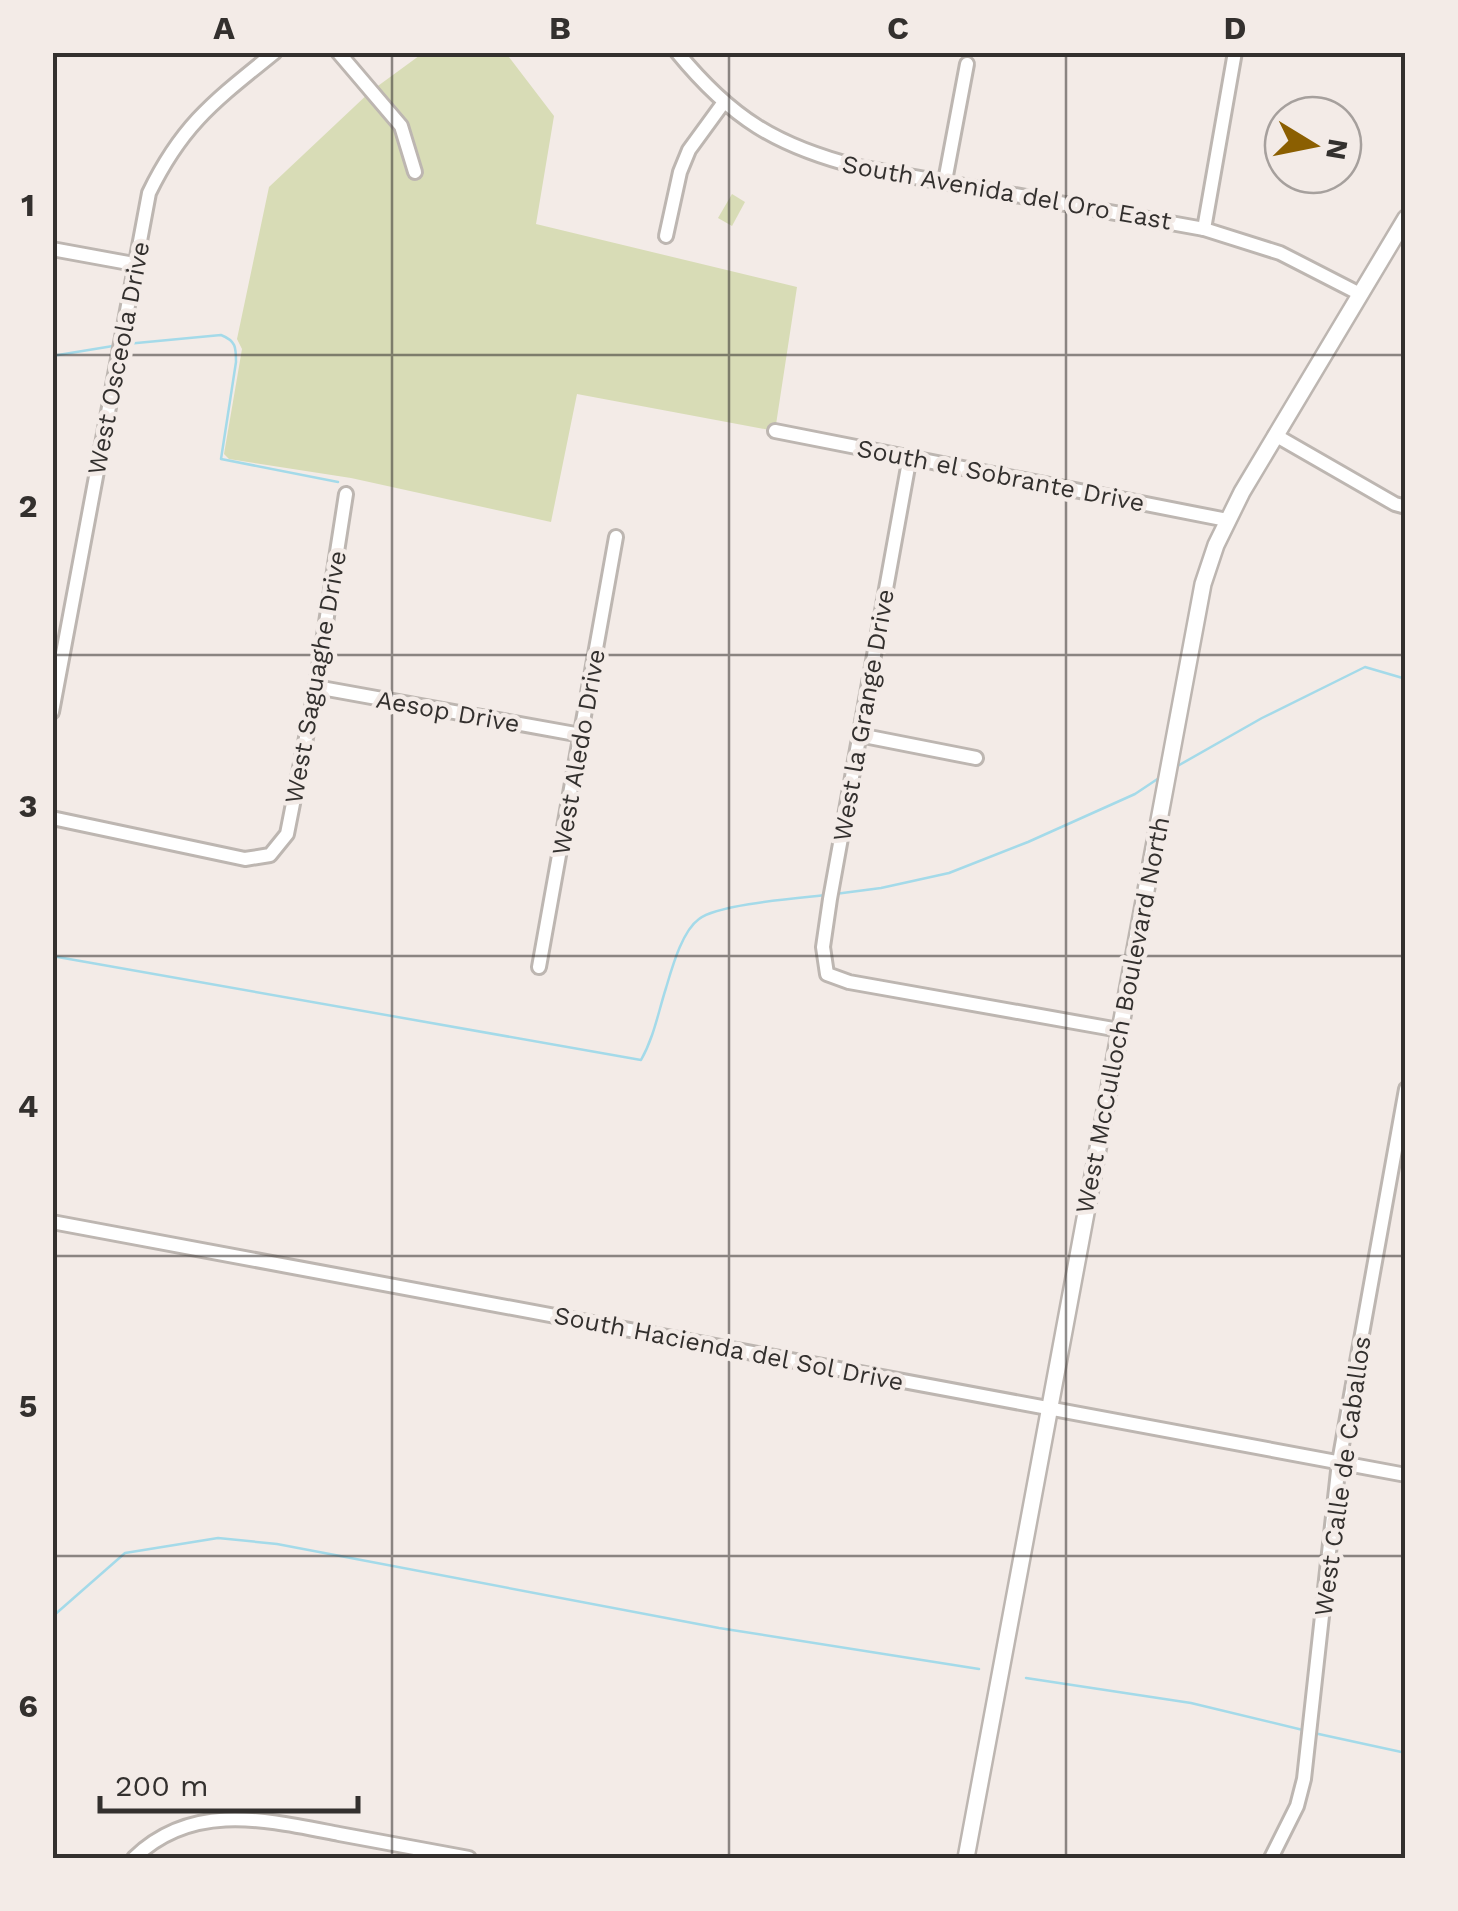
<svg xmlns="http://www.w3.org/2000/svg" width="1458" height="1911" font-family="'Work Sans',sans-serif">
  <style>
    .green { fill: #d8dcb6 }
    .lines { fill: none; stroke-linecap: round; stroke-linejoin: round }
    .stream { stroke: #a4dae9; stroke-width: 2.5 }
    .minor-casing { stroke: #bdb6b1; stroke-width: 18 }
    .major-casing { stroke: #bdb6b1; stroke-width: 20 }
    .minor { stroke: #fff; stroke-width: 12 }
    .major { stroke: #fff; stroke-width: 15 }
    .grid { fill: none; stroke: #33302e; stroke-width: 2.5; stroke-opacity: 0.55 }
    .labels { text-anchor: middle; stroke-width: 9; stroke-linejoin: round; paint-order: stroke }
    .street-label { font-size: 25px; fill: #33302e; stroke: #f3ebe7 }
    .neatline { fill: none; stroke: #33302e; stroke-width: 4 }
    .grid-label { font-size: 32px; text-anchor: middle; font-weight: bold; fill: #33302e }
  </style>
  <rect width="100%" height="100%" fill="#f3ebe7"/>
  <g class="green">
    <polygon points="423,53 506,53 554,116 536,224 797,287 775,431 577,394 551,522 351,478 229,459 224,454 242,349 237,339 269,187 371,91"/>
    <polygon points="732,194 745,202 732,226 718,218"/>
  </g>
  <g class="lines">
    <g class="stream">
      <path d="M126 344 221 335C236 341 236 347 236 362L221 459 338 482"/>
      <polyline points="52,356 113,346"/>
      <polyline points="1174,768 1262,718 1365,667 1406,679"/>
      <polyline points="835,894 881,888 949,873 1028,842 1135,794 1159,778"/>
      <path d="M52 956 641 1060C654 1037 658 1013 666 988 672 968 682 931 699 919 718 904 801 898 827 895"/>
      <polyline points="52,1617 125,1553 218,1538 277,1544 719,1628 979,1669"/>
      <polyline points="1026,1678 1191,1703 1307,1731"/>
      <polyline points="1314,1733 1406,1753"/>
    </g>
    <g class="minor-casing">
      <g id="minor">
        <polyline points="338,52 401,126 415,172"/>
        <path d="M677 52C731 118 776 146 859 167L1204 229 1280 253 1360 294"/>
        <polyline points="945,181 967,64"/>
        <polyline points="1204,229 1235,52"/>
        <polyline points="666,236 680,172 689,150 724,102"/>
        <polyline points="52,249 134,264"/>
        <polyline points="775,431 1227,520"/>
        <polyline points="1275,435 1395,504 1406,507"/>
        <polyline points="910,456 830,899 823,947 827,974 849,982 1119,1030"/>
        <polyline points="316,687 581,735"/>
        <path d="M52 712 149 193C183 123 216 100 275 52"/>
        <polyline points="859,735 976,758"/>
        <polyline points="52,818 245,859 270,855 287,834 316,687 346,494"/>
        <polyline points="539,967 616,537"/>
        <polyline points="52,1222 1406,1475"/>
        <path d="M134 1858C193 1801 267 1820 339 1834 383 1842 426 1850 469 1858"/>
        <polyline points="1271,1858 1297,1806 1304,1779 1339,1462 1406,1089"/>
      </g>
    </g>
    <g class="major-casing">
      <polyline id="major" points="966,1858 1203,584 1216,545 1242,492 1406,218"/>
    </g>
    <use href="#minor" class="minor"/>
    <use href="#major" class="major"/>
  </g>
  <path class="grid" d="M392 52V1858M729 52V1858M1066 52V1858M52 355H1406M52 655H1406M52 956H1406M52 1256H1406M52 1556H1406"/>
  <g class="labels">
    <g class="street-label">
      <text transform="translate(1007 192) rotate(10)" y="9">South Avenida del Oro East</text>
      <text transform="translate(118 358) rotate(-79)" y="9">West Osceola Drive</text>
      <text transform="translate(1001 475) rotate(11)" y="9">South el Sobrante Drive</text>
      <text transform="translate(315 677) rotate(-80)" y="9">West Saguaghe Drive</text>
      <text transform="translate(448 711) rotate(10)" y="9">Aesop Drive</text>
      <text transform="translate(863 715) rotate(-80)" y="9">West la Grange Drive</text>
      <text transform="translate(578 752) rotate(-80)" y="9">West Aledo Drive</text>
      <text transform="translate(1122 1015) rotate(-79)" y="9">West McCulloch Boulevard North</text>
      <text transform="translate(729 1348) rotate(11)" y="9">South Hacienda del Sol Drive</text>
      <text transform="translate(1342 1476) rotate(-82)" y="9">West Calle de Caballos</text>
    </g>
  </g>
  <rect width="1458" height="1911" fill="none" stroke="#f3ebe7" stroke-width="110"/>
  <g transform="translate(1313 145) rotate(100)"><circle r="48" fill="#f3ebe7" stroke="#a6a09d" stroke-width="2.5"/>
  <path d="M0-8L18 38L0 25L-18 38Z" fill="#8b5f01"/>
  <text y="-15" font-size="28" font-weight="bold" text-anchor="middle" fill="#33302e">N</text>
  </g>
  <path d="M100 1796v15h258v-15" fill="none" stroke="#33302e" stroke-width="5"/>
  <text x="115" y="1796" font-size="30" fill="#33302e" stroke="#f3ebe7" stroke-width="8" paint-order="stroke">200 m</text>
  <rect x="55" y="55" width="1348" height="1801" class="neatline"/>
  <g class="grid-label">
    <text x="224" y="39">A</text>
    <text x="560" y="39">B</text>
    <text x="898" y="39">C</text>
    <text x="1235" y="39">D</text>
    <text x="28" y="216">1</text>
    <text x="28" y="517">2</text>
    <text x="28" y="817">3</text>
    <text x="28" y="1117">4</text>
    <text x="28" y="1417">5</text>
    <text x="28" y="1717">6</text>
  </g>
</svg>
